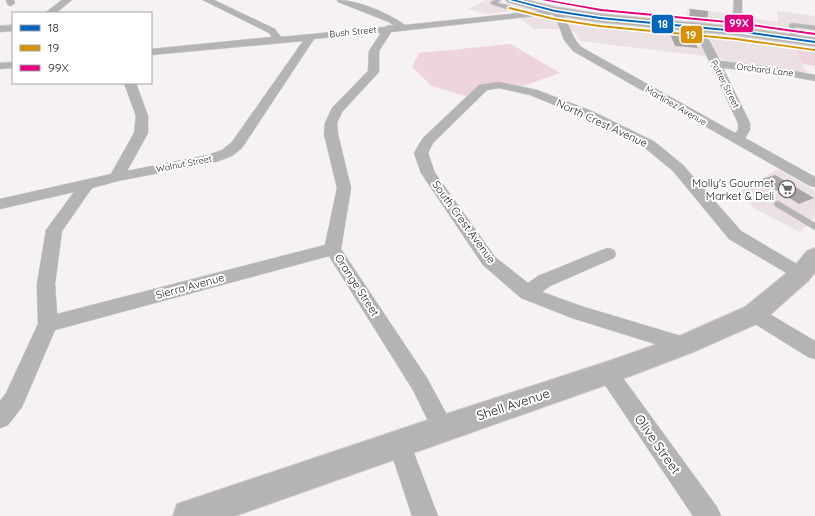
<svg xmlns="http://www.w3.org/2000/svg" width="815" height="516" font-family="Quicksand,sans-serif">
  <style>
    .built { fill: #ebe0e2 }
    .green { fill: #eed4db }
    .building { fill: #a9a5a6 }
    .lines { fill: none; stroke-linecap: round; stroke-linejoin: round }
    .lane-casing { stroke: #cecbcc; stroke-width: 1 }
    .street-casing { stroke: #cecbcc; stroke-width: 1 }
    .secondary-casing { stroke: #cecbcc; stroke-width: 2 }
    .lane { fill: #b5b4b4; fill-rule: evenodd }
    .street { fill: #b5b4b4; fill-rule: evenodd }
    .secondary { fill: #b5b3b3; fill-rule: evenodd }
    .bus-1-casing { stroke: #fff; stroke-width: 3 }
    .bus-2-casing { stroke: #fff; stroke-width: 3 }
    .bus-3-casing { stroke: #fff; stroke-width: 3 }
    .bus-1 { fill: #0065bd; fill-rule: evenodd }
    .bus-2 { fill: #d79104; fill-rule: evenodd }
    .bus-3 { fill: #e5007d; fill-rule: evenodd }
    .labels { text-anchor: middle; stroke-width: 4; stroke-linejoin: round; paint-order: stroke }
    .far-street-label { font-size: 9px; fill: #1f1c1c; stroke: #fff }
    .street-label { font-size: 11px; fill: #1f1c1c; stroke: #fff }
    .poi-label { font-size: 11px; fill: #1f1c1c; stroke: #fff; text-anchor: end }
    .near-street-label { font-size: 13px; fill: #1f1c1c; stroke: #fff }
    .line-badge { stroke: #fff; stroke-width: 1.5 }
    .badge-label { font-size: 11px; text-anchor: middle; font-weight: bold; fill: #fff }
  </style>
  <rect width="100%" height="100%" fill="#f6f1f2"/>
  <g class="built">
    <polygon points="487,0 496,0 552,16 622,26 688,32 685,20 688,8 778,22 777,11 815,16 815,35 787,32 807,73 728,62 721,58 580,41 575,32 557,29 534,29 511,11 487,14 468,9"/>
    <polygon points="778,169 815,191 815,217 800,232 755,209 739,192"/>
  </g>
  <g class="green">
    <polygon points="792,43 815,47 815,66 803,64"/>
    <polygon points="511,44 560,73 515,89 483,87 471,98 432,86 412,67 419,53"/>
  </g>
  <g class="building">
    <polygon points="690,9 708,11 707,23 689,21"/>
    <polygon points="669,31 691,33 698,48 675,46"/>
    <polygon points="775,175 814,198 799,204 760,180"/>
  </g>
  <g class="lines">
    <g class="lane-casing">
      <g id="lane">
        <polygon points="495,0 501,0 497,3 514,7 529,14 525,15 491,4 491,2"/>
        <polygon points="792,23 815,26 815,30 795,27 796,38 791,39 789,25"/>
        <polygon points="778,201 815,223 815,230 775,206 774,204 775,202"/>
      </g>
    </g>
    <g class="street-casing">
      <g id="street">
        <polygon points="6,0 14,0 15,3 11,6 8,5"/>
        <polygon points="62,0 72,0 56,13 45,13"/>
        <path d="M203 0H214L275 29 281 37 385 27 389 25 394 26 389 22 338 2 337 0C358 0 388 13 405 25L558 9C570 22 569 34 581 47L735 133 738 130V123L693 27 695 25H701L720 61 778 68 815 75V81L778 74 723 68 750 123V130L745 138 815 177V187L810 186 573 51 564 40 557 20 553 14 391 32 379 51V72L342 112 337 123 338 134 351 188 341 249 427 378 454 428 451 435 443 438 435 435 413 390 329 256 55 330 22 407 8 425 0 428V401L6 393 38 324 37 284 46 230 74 192 0 209V199L111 174 134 133 136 116 124 83H136L148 116V133L127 171 208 155 222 150 232 142 303 41 151 55V49L272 37 269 33ZM381 33 369 51 368 71 332 108 325 123 324 134 337 188 325 245 57 314 55 284 62 231 92 188 118 181 216 162 232 156 242 148 314 39Z"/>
        <polygon points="734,0 742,0 742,31 737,34 732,31"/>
        <polygon points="13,25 13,31 0,32 0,26"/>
        <polygon points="13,62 13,68 0,69 0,63"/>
        <polygon points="499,82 537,90 592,111 655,142 683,165 741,231 807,270 810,274 807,278 801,280 795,278 729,239 673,171 645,148 584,117 530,95 499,88 487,90 433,143 428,153 435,173 495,257 528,283 538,276 602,250 608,248 614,250 616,254 614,258 550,286 542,292 584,307 691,339 694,345 691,351 684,353 572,318 521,298 483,265 421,173 414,153 423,138 479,85"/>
        <polygon points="754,307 761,309 815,341 815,359 808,357 747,319 745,314 747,309"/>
        <polygon points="608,364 615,367 717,507 721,516 693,516 601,379 598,373 601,367"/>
        <polygon points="399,432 407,435 438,516 412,516 388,443 391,435"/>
      </g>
    </g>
    <g class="secondary-casing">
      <g id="secondary">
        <polygon points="506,0 526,0 555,7 600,14 737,27 815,38 815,46 737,35 600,22 555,15 508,2"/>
        <polygon points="815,248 815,272 809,280 763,321 693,352 617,381 235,516 173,516 177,504 189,500 443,415 606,362 675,338 745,307 793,268 807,251"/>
      </g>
    </g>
    <use href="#lane" class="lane"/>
    <use href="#street" class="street"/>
    <use href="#secondary" class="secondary"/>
    <g class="bus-1-casing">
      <polygon id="bus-1" points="510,0 516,0 555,10 600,17 737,30 815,41 815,43 737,32 600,19 555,12"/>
    </g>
    <g class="bus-2-casing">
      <polygon id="bus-2" points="510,7 554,18 599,25 736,38 814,49 815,49 815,51 736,40 599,27 554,20 509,9 508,8"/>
    </g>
    <g class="bus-3-casing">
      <polygon id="bus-3" points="542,0 549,0 601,9 738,22 815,33 815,35 738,24 601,11"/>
    </g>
    <use href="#bus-1" class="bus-1"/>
    <use href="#bus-2" class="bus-2"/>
    <use href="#bus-3" class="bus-3"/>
  </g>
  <defs>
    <g id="supermarket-ring" transform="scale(0.9)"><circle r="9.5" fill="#fff" stroke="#6a6767" stroke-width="1.5"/><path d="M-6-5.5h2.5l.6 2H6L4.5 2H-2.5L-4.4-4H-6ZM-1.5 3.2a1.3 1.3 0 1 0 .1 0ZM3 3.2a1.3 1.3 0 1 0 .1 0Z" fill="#6a6767"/></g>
  </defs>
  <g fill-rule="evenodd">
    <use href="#supermarket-ring" x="787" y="189"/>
  </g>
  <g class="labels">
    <g class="far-street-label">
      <text transform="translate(353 32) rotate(-6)" y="3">Bush Street</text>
      <text transform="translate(765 70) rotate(7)" y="3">Orchard Lane</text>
      <text transform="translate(725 84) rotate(63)" y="3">Potter Street</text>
      <text transform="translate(676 106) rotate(30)" y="3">Martinez Avenue</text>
      <text transform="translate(184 164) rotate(-11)" y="3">Walnut Street</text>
    </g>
    <g class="street-label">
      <text transform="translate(602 123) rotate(25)" y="4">North Crest Avenue</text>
      <text transform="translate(464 222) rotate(54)" y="4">South Crest Avenue</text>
      <text transform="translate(357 285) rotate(57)" y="4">Orange Street</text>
      <text transform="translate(190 286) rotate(-15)" y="4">Sierra Avenue</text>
    </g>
    <g class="poi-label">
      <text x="774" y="187">Molly's Gourmet<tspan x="774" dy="13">Market &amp; Deli</tspan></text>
    </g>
    <g class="near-street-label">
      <text transform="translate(513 404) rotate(-18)" y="5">Shell Avenue</text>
      <text transform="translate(658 444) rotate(55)" y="5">Olive Street</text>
    </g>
  </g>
  <g class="line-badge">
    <rect x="724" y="14" width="30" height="19" rx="4" fill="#e5007d"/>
    <rect x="651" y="14" width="23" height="20" rx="4" fill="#0065bd"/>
    <rect x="680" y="25" width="23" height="19" rx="4" fill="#d79104"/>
  </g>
  <g class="badge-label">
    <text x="739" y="27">99X</text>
    <text x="663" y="28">18</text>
    <text x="691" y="39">19</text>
  </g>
  <rect x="12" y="12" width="140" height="72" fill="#ffffff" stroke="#a5a4a4"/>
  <rect x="20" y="25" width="20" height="6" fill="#0065bd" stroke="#a5a4a4"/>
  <text x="48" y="32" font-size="12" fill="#1f1c1c">18</text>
  <rect x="20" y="45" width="20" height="6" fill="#d79104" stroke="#a5a4a4"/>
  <text x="48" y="52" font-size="12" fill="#1f1c1c">19</text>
  <rect x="20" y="65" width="20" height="6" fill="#e5007d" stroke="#a5a4a4"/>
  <text x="48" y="72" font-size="12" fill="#1f1c1c">99X</text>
</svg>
